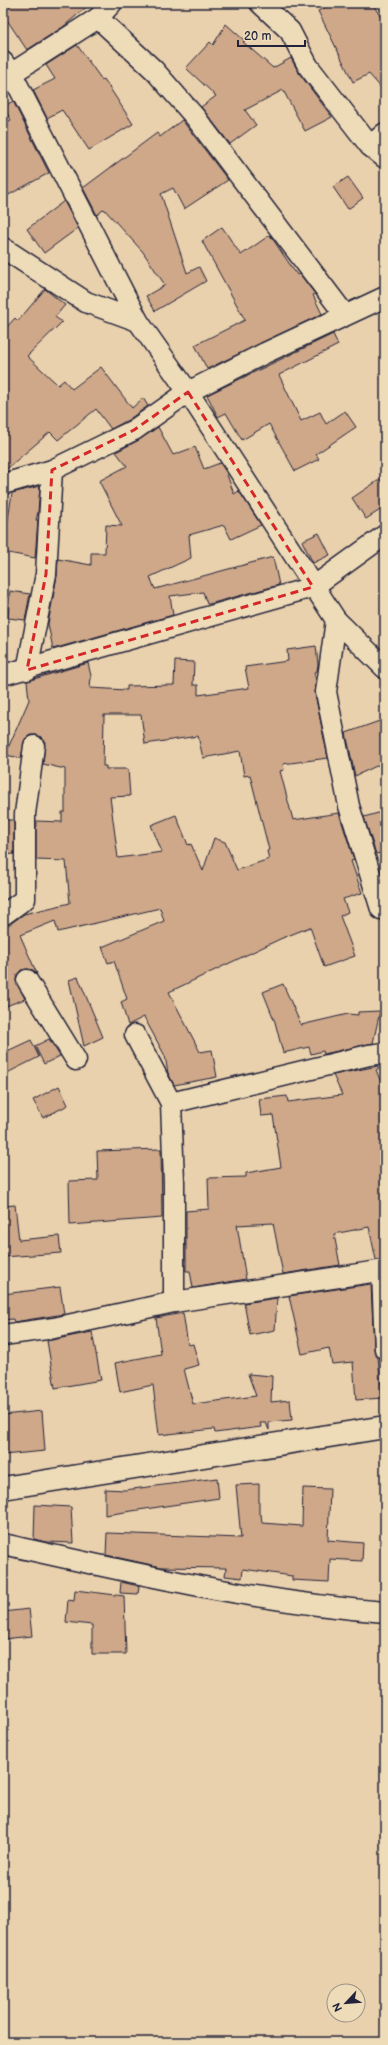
<svg xmlns="http://www.w3.org/2000/svg" width="388" height="2045" font-family="'Balsamiq Sans',sans-serif">
  <style>
    .building { fill: #cea889; stroke: #22223b; fill-rule: evenodd }
    .lines { fill: none; stroke-linecap: round; stroke-linejoin: round }
    .minor-casing { stroke: #22223b; stroke-width: 23 }
    .tertiary-casing { stroke: #22223b; stroke-width: 25 }
    .minor { stroke: #eedcb9; stroke-width: 20 }
    .tertiary { stroke: #eedcb9; stroke-width: 22 }
    .marked { fill: none; stroke: #d62828; stroke-width: 3; stroke-dasharray: 8 5; stroke-linejoin: round }
  </style>
  <rect width="100%" height="100%" fill="#ead1ad"/>
  <filter id="ink" filterUnits="userSpaceOnUse"><feTurbulence type="fractalNoise" baseFrequency=".025" numOctaves="2"/><feDisplacementMap in="SourceGraphic" scale="8" xChannelSelector="R" yChannelSelector="G"/><feConvolveMatrix kernelMatrix="1 2 1 2 8 2 1 2 1" color-interpolation-filters="sRGB"/></filter>
  <g filter="url(#ink)">
    <g class="building">
      <polygon points="3,3 91,3 63,27 27,50 3,14"/>
      <polygon points="334,3 372,3 385,24 385,92 369,74 353,82 318,11"/>
      <polygon points="226,24 245,41 243,42 273,68 291,58 299,73 332,117 305,131 283,90 245,110 256,125 230,144 201,107 216,96 186,68 210,42 213,45"/>
      <polygon points="77,45 102,80 104,79 133,124 89,150 62,110 47,118 33,90 55,79 46,65"/>
      <polygon points="13,101 49,173 3,198 3,124 11,120 3,107"/>
      <polygon points="182,120 228,180 184,209 173,188 161,194 187,273 199,267 206,281 155,311 146,296 165,285 143,252 104,209 97,215 83,188 157,133 160,137"/>
      <polygon points="348,177 363,198 348,209 333,187"/>
      <polygon points="64,201 78,228 44,253 27,229"/>
      <polygon points="222,227 241,255 270,235 297,275 299,273 315,294 313,295 322,314 207,369 195,345 245,320 202,241"/>
      <polygon points="45,289 65,305 55,317 62,322 27,356 58,385 64,380 72,389 101,367 132,408 143,398 148,406 128,420 111,429 96,409 58,440 50,432 3,472 3,331 15,318 18,321"/>
      <polygon points="333,334 338,345 279,375 301,421 320,412 326,424 345,411 356,427 316,454 319,459 295,471 269,424 242,440 226,413 218,417 207,395"/>
      <polygon points="158,427 173,455 195,447 204,469 220,463 226,472 234,494 239,491 261,525 231,539 224,525 189,535 191,558 150,577 155,589 273,557 279,585 209,604 207,604 203,592 170,596 173,615 53,649 48,624 57,576 58,559 91,565 91,553 105,553 106,525 122,526 99,481 127,466 116,452 139,440"/>
      <polygon points="385,476 385,507 366,519 352,498"/>
      <polygon points="40,486 38,512 36,520 38,520 35,558 3,552 12,493"/>
      <polygon points="319,533 330,555 313,563 302,541"/>
      <polygon points="10,591 30,594 25,620 8,618"/>
      <path d="M316 646 318 664 317 671 314 672 316 681 315 694 328 758 283 764 284 770 280 771 293 820 339 813 354 860 351 861 362 893 343 899 348 912 340 916 355 956 324 967 310 927 280 939 169 992 200 1052 212 1050 217 1077 174 1085 168 1073 165 1056 144 1017 128 1025 121 1002 127 999 114 961 108 963 102 947 164 921 160 908 58 932 55 921 20 935 37 974 33 970 27 969 21 970 17 975 16 981 25 999 3 1007V926L10 924 24 914 70 903 66 861 36 860V821L62 822V812H65V769L43 764 45 742 41 737 36 735H30L25 739 21 758 5 755 29 700 27 681 88 663 91 676 90 688 127 690V686L174 685 175 661 194 662 193 685H198V695L249 688 245 667 288 661 287 650ZM104 715H141L145 744 198 736 203 758 240 751 244 776 250 775 269 850 267 851 269 859 237 870 225 842 214 838 203 871 191 844 188 845 176 815 151 825 162 852 118 858 110 797 130 796 128 769H106V766H103Z"/>
      <polygon points="385,719 385,762 355,776 346,733"/>
      <polygon points="385,811 385,852 376,854 364,817"/>
      <polygon points="3,820 14,820 14,854 3,855"/>
      <polygon points="78,977 103,1037 84,1046 69,980"/>
      <polygon points="283,984 301,1025 348,1014 358,1015 358,1012 380,1011 373,1043 324,1054 323,1051 311,1054 309,1047 283,1053 275,1022 263,992"/>
      <polygon points="49,1039 60,1056 44,1064 35,1046"/>
      <polygon points="31,1040 39,1057 3,1075 3,1053"/>
      <polygon points="378,1066 379,1068 376,1070 385,1092 385,1259 376,1260 369,1227 334,1234 340,1265 283,1274 273,1223 237,1225 246,1279 193,1288 190,1271 186,1271 186,1211 209,1209 208,1178 246,1177 246,1173 281,1167 273,1115 261,1116 259,1099 287,1096 288,1102 342,1095 333,1075"/>
      <polygon points="59,1086 68,1105 43,1118 33,1100"/>
      <polygon points="161,1149 162,1218 70,1225 69,1181 98,1180 97,1151"/>
      <polygon points="15,1205 19,1240 59,1236 61,1253 3,1257 3,1206"/>
      <polygon points="371,1284 374,1349 378,1357 382,1398 356,1400 353,1362 332,1364 329,1348 302,1354 289,1296"/>
      <polygon points="60,1287 64,1314 14,1322 13,1319 3,1320 3,1294"/>
      <polygon points="277,1298 275,1330 250,1335 244,1303"/>
      <polygon points="183,1313 188,1345 193,1344 199,1365 184,1369 193,1404 256,1396 248,1374 272,1376 271,1402 290,1400 292,1420 269,1422 269,1430 266,1423 260,1423 261,1427 215,1433 214,1429 159,1435 153,1385 120,1392 115,1363 161,1354 156,1318"/>
      <polygon points="92,1332 101,1380 55,1388 47,1341"/>
      <polygon points="42,1411 45,1451 3,1455 3,1415"/>
      <polygon points="217,1478 219,1498 105,1515 105,1489 125,1490"/>
      <polygon points="259,1484 259,1514 261,1514 262,1523 302,1526 303,1488 330,1489 328,1540 363,1543 362,1561 330,1559 329,1582 292,1580 292,1576 243,1569 242,1578 225,1576 226,1568 161,1567 106,1555 107,1533 241,1538 236,1485"/>
      <polygon points="35,1505 71,1507 73,1543 46,1542 34,1539"/>
      <polygon points="121,1582 139,1586 138,1594 120,1593"/>
      <polygon points="75,1590 124,1596 126,1654 92,1654 92,1625 66,1622 68,1600 74,1601"/>
      <polygon points="29,1609 32,1636 3,1639 3,1612"/>
    </g>
    <g class="lines">
      <g class="minor-casing">
        <g id="minor">
          <polyline points="260,3 290,31 308,66 370,146 385,158"/>
          <polyline points="98,18 154,70 195,117 345,315"/>
          <polyline points="3,62 12,74 138,321 188,392 336,620 385,668"/>
          <polyline points="3,79 98,18 112,3"/>
          <polyline points="370,146 385,133"/>
          <polyline points="3,248 86,302 138,321"/>
          <polyline points="3,484 52,470 134,430 188,392 265,353 385,297"/>
          <polyline points="336,620 326,692 349,806 381,909"/>
          <polyline points="27,670 46,574 52,470"/>
          <polyline points="3,675 313,587 385,535"/>
          <polyline points="3,915 25,899 25,814 34,746"/>
          <polyline points="27,980 76,1060"/>
          <polyline points="135,1035 171,1103 174,1182 174,1302"/>
          <polyline points="171,1103 369,1055 385,1053"/>
          <polyline points="382,1271 385,1349"/>
          <polyline points="3,1335 54,1328 174,1302 385,1270"/>
          <path d="M3 1544C129 1572 256 1602 385 1612"/>
        </g>
      </g>
      <g class="tertiary-casing">
        <polyline id="tertiary" points="3,1488 385,1427"/>
      </g>
      <use href="#minor" class="minor"/>
      <use href="#tertiary" class="tertiary"/>
    </g>
  </g>
  <path class="marked" d="M188 392 313 587 27 670 46 574 52 470 134 430Z"/>
  <rect width="388" height="2045" fill="none" stroke="#eedcb9" stroke-width="16"/>
  <rect x="8" y="8" width="372" height="2029" fill="none" stroke="#22223b" stroke-width="1.5" filter="url(#ink)"/>
  <g transform="translate(346 2003) rotate(244)"><circle r="19" fill="#eedcb9" stroke="#9c9287"/>
  <path d="M0-3L7 15L0 10L-7 15Z" fill="#22223b"/>
  <text y="-6" font-size="11" font-weight="bold" text-anchor="middle" fill="#22223b">N</text>
  </g>
  <path d="M238 40v6h67v-6" fill="none" stroke="#22223b" stroke-width="2"/>
  <text x="244" y="40" font-size="12" fill="#22223b" stroke="#eedcb9" stroke-width="3" paint-order="stroke">20 m</text>
</svg>
